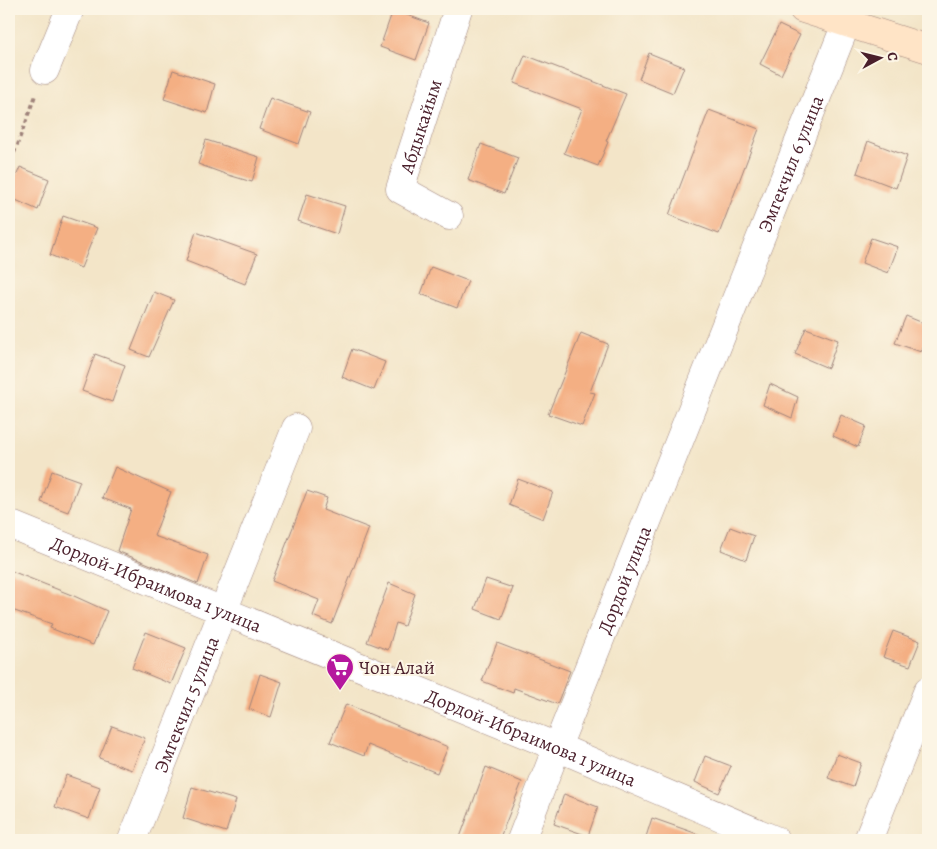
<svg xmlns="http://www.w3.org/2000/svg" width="937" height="849" font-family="Alegreya,serif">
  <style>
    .building { fill: #f4af83 }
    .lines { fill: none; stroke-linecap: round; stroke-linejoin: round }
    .street-casing { stroke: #9e827a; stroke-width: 29 }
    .secondary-casing { stroke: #9e827a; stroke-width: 29 }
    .path { stroke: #9e827a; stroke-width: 3; stroke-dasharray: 4 4; stroke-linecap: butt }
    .street { stroke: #fff; stroke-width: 28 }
    .secondary { stroke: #ffe4c6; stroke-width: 28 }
    .labels { text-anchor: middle; stroke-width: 4; stroke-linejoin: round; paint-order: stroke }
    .street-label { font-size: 19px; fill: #4a1f2b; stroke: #fcf5e5 }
    .poi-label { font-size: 19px; fill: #4a1f2b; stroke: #fcf5e5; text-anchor: start }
  </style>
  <rect width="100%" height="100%" fill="#fcf5e5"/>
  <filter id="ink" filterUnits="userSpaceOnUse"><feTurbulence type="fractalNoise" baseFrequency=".02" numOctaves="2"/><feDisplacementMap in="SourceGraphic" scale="10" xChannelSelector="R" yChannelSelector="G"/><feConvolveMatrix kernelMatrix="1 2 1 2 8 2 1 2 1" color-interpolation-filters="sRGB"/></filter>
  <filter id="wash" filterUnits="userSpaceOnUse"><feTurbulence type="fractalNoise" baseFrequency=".0096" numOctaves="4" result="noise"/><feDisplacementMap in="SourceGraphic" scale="20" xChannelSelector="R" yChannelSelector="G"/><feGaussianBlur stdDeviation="1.12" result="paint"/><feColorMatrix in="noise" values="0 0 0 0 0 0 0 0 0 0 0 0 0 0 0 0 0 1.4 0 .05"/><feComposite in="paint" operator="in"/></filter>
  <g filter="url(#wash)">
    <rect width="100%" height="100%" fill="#f3e5c8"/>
    <g id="blocks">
      <g class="building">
        <polygon points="393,10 429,23 416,60 380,47"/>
        <polygon points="779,25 800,35 781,75 760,64"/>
        <polygon points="649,53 684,67 673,93 639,79"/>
        <polygon points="525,55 626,94 606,141 608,142 598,166 564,153 582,109 514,83"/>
        <polygon points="173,70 215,84 207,113 164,99"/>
        <polygon points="270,98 310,112 299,144 259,129"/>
        <polygon points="709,110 759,129 719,234 669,215"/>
        <polygon points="206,140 259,157 252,182 225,174 198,164"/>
        <polygon points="868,141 907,156 896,188 857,173"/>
        <polygon points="481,144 518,158 504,194 468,180"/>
        <polygon points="20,167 49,179 38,210 9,197 9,194"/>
        <polygon points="307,194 345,206 337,234 298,221"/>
        <polygon points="63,216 97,228 81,268 50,255"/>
        <polygon points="196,232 257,254 245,284 186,261"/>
        <polygon points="871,238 898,247 888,273 862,263"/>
        <polygon points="431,267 468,281 457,308 421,294"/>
        <polygon points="154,292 174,300 149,357 131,350"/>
        <polygon points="906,316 928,325 928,334 921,352 895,343"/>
        <polygon points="806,328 838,340 828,368 795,354"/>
        <polygon points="581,333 608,344 590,392 595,393 582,426 548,414"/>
        <polygon points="352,349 385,362 374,390 342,377"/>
        <polygon points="95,354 125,365 112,402 82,391"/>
        <polygon points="770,384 798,397 792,418 763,405"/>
        <polygon points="841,415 866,426 858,447 833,436"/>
        <polygon points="115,467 171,492 154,536 208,555 198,584 117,551 131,509 102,498"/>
        <polygon points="52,471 80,481 68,512 41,502"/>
        <polygon points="518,479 553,492 543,519 509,505"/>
        <polygon points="307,491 327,498 323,510 369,528 332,624 313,616 319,600 272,581"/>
        <polygon points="730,527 754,536 746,560 721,550"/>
        <polygon points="9,570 74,596 107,611 93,645 50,628 52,624 9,609"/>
        <polygon points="486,579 513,588 501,619 475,609"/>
        <polygon points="389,583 415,594 404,626 396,623 388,650 367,642"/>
        <polygon points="893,631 920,641 910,666 883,657"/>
        <polygon points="146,632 186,648 171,684 132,668"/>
        <polygon points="497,643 570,671 557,704 514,688 513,693 482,681"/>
        <polygon points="260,674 282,682 271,717 249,709"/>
        <polygon points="346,704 448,747 437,773 368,745 364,756 330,742"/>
        <polygon points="112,726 145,738 132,770 99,758"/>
        <polygon points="837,754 861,763 853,787 828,778"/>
        <polygon points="705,756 731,766 719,793 695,782"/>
        <polygon points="486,767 522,782 499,840 459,840"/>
        <polygon points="66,775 100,787 89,819 55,807"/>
        <polygon points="192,787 236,800 226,832 183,818"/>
        <polygon points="564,794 598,807 588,836 554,824"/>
        <polygon points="652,818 706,837 705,840 645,840"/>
      </g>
    </g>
  </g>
  <g filter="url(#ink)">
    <use href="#blocks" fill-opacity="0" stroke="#9e827a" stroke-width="1"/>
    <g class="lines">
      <g class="street-casing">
        <g id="street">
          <polyline points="45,70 70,9"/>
          <path id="s1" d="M449 216 400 189 458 9"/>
          <path id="s2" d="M9 524 557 747 775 840"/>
          <path id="s3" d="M132 840 296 428"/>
          <path id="s4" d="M521 840 557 747 852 9"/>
          <polyline points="868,840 928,690"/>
        </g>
      </g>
      <g class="secondary-casing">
        <polyline id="secondary" points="803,9 928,49"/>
      </g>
      <polyline class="path" points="9,168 36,94"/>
      <use href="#street" class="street"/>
      <use href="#secondary" class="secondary"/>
    </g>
  </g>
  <defs>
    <g id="supermarket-pin" transform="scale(1.4375)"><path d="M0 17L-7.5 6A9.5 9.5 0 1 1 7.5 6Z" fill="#b5179e" stroke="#fcf5e5"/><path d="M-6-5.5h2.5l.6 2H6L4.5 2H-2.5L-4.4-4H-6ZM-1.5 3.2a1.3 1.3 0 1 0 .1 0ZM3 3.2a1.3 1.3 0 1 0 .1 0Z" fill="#fff"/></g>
  </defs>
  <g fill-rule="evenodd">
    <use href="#supermarket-pin" x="340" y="667"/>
  </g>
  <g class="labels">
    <g class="street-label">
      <text dy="7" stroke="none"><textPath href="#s1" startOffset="122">Абдыкайым</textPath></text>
      <text dy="7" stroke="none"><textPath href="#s4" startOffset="728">Эмгекчил 6 улица</textPath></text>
      <text dy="7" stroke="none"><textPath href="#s4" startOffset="280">Дордой улица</textPath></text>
      <text dy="7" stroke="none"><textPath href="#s2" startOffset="159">Дордой-Ибраимова 1 улица</textPath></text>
      <text dy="7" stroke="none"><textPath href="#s3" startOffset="146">Эмгекчил 5 улица</textPath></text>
      <text dy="7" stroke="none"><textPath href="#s2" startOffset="564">Дордой-Ибраимова 1 улица</textPath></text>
    </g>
    <g class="poi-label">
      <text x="359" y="674">Чон Алай</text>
    </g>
  </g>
  <rect width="937" height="849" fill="none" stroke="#fcf5e5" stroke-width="30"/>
  <g transform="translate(880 58) rotate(83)" stroke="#fcf5e5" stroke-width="4" paint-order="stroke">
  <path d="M0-4L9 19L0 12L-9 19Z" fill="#4a1f2b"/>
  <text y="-8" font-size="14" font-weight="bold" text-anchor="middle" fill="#4a1f2b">С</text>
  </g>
</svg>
